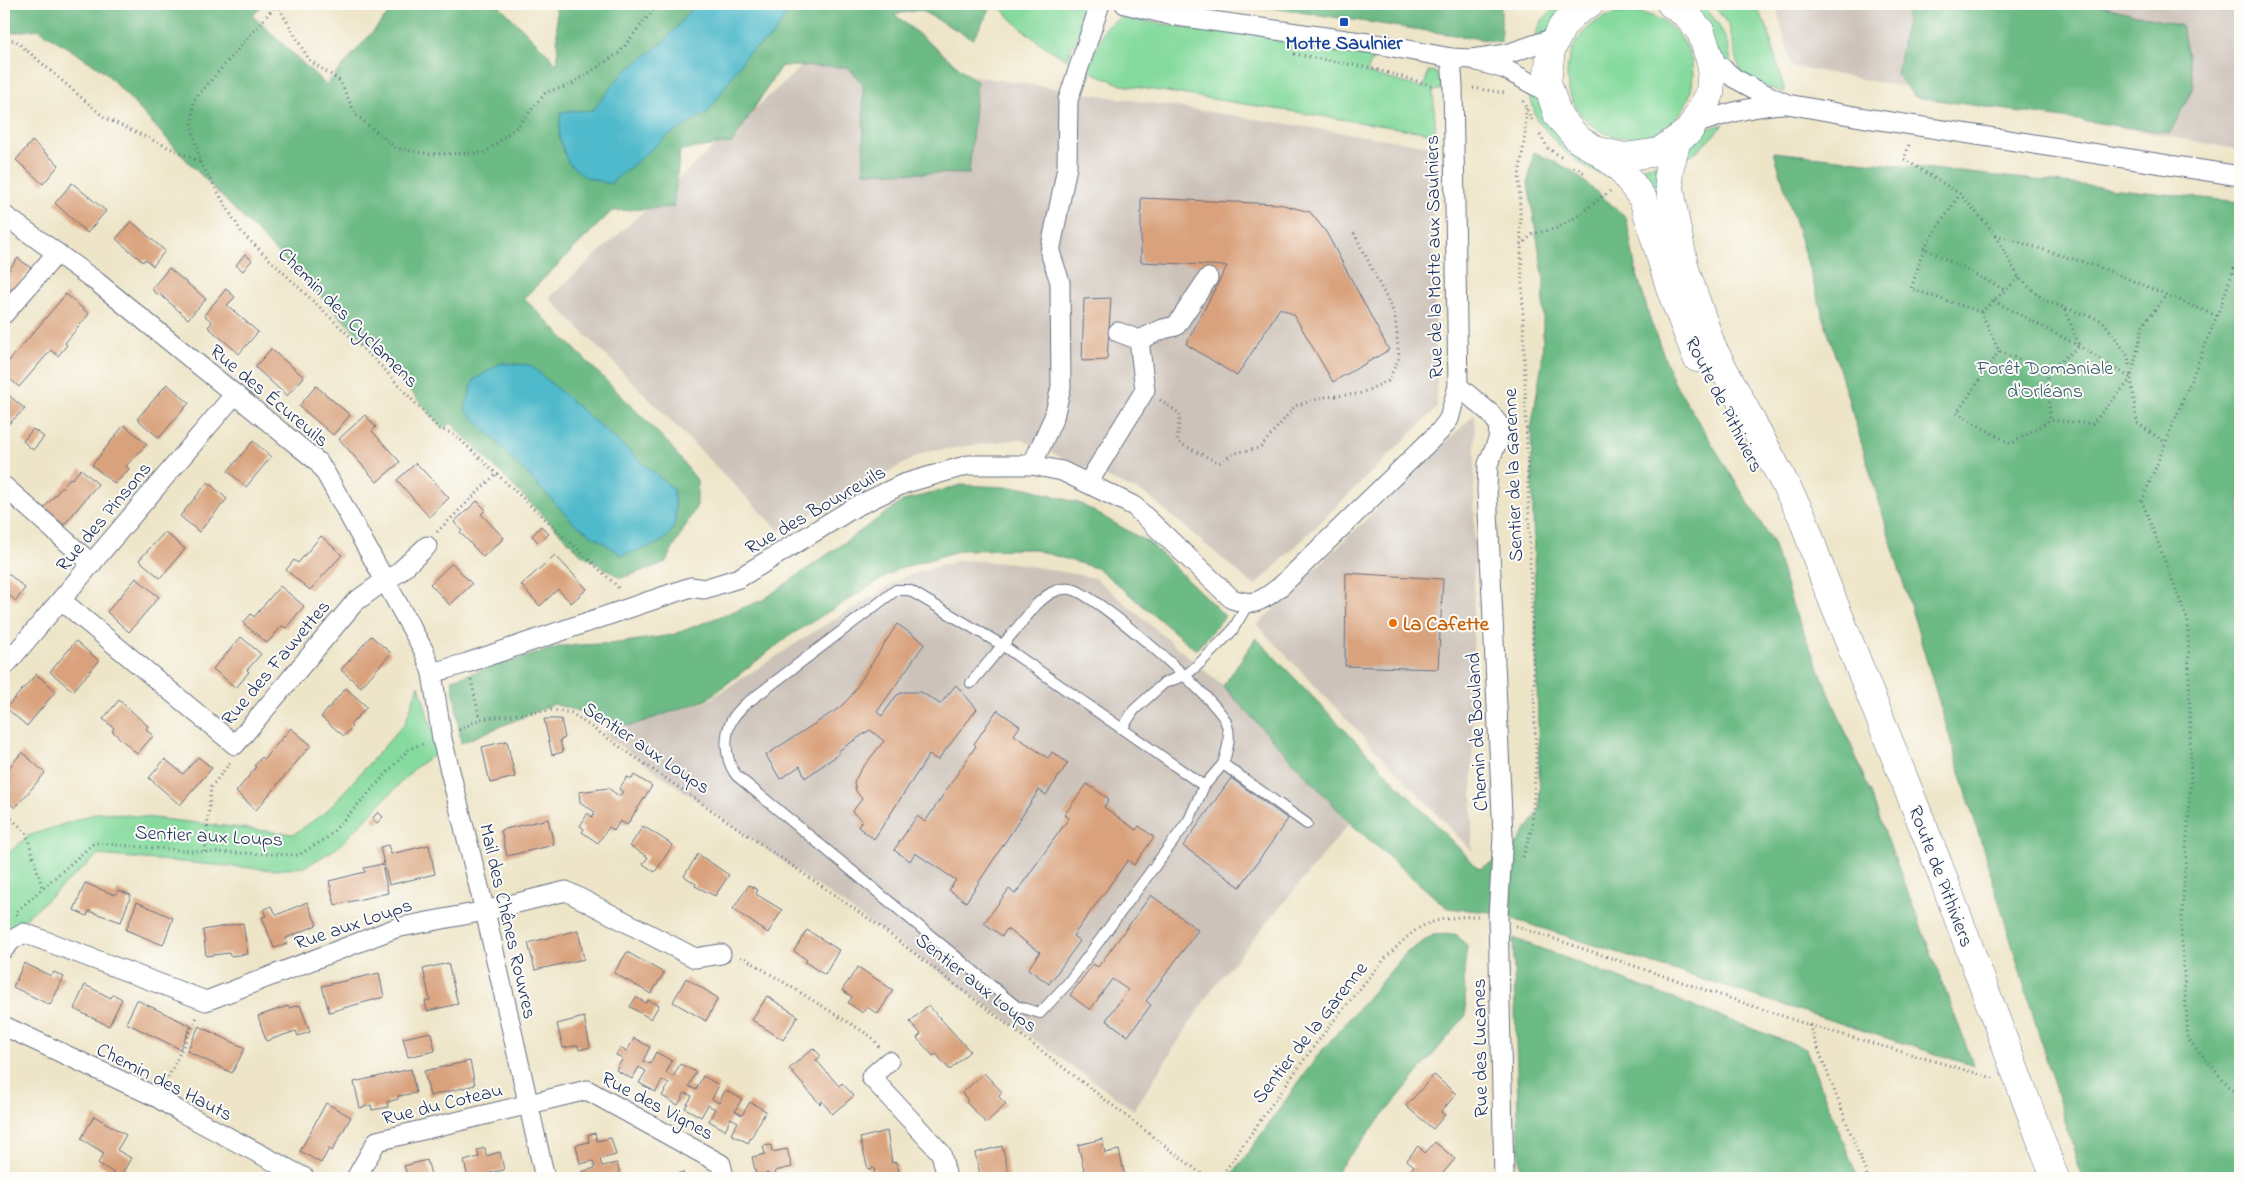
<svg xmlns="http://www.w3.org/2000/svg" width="2244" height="1182" font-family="'Indie Flower',sans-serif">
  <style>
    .industrial { fill: #ccc2b9 }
    .green { fill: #85da9d; stroke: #50847e }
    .forest { fill: #6cba84; stroke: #447471 }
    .water { fill: #4fbacb; stroke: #357494 }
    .building { fill: #d9a27d }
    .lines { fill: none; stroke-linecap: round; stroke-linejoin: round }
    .service-casing { stroke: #656f83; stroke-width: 12 }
    .minor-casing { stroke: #656f83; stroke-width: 21 }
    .primary-casing { stroke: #656f83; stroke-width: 29 }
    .path { stroke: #656f83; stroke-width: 3; stroke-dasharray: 1 4; stroke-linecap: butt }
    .service { stroke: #fff; stroke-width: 10 }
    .minor { stroke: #fff; stroke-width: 19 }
    .primary { stroke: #fff; stroke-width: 28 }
    .transit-dot { fill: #1a4fb4; stroke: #fdfcf7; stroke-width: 2 }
    .food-dot { fill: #e8710a; stroke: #fdfcf7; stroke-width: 2 }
    .labels { text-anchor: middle; stroke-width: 4; stroke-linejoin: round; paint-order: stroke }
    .transit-label { font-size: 20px; font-weight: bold; fill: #164399; stroke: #fdfcf7 }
    .street-label { font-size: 20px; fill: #1b2f5e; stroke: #fdfcf7 }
    .park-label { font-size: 20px; fill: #365a6e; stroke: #fdfcf7 }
    .food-label { font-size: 20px; font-weight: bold; fill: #c56008; stroke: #fdfcf7; text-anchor: start }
  </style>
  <rect width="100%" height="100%" fill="#fdfcf7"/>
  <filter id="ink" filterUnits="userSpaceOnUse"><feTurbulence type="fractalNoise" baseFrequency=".02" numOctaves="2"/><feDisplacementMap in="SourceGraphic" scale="10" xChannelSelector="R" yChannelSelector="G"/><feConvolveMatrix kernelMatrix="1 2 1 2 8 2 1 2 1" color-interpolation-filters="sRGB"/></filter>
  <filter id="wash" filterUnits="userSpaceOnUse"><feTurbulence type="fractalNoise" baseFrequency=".0096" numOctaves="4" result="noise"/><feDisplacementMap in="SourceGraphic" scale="20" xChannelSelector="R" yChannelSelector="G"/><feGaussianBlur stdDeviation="1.12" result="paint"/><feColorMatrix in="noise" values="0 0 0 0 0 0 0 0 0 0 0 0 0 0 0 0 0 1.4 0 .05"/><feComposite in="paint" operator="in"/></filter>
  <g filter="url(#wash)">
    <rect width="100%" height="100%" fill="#eee5c8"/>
    <g class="industrial">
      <polygon points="1776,4 2240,4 2240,150 1791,66"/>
      <polygon points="817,52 1431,146 1437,408 1255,586 1147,495 1020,439 925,452 780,531 549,298"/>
      <polygon points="1475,414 1472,851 1257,625"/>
      <polygon points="960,560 1015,563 1095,578 1223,686 1350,823 1214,986 1134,1110 602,733 706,702 815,631 906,576"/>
    </g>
    <g class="green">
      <path d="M997 4H1086L1088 10 1067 59C1039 45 1018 27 997 4Z"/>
      <polygon points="1558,4 1574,4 1549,31 1534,37 1542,20"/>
      <path d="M1683 4H1701C1719 20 1731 44 1731 68Z"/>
      <polygon points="1713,4 1755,4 1767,27 1785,92 1760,86 1741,75 1729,26"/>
      <circle cx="1630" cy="75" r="63"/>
      <polygon points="1121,17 1205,31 1236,31 1333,44 1374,55 1367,73 1424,88 1428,71 1435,72 1441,78 1442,90 1433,91 1436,134 1122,85 1087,70 1106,27"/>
      <polygon points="1530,89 1621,175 1608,177 1587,168 1565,152 1537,120 1529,94"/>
      <polygon points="1724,124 1700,149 1680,162 1682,154 1700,131"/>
      <polygon points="1665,163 1671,224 1641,173 1643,167"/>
      <polygon points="419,685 438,752 416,767 337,848 305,867 274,870 98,855 4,937 4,857 28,836 100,812 294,834 326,812 405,723"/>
    </g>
    <g class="forest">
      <polygon points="4,4 263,4 253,16 326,85 397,4 498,4 558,64 556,4 993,4 973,39 920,10 894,14 977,82 969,174 864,172 863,85 848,67 781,66 732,143 680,150 673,207 612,211 524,298 669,444 697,480 697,505 665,563 621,578 581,554 451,423 443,429 392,369 193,167 104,71 38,29 10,33 6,30 4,32"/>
      <polygon points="1246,4 1501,4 1501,42"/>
      <polygon points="1913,4 2093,4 2182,26 2194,86 2170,133 1915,97 1897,75 1908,9"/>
      <polygon points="1534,152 1571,170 1626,217 1636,271 1651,322 1674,382 1773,543 1794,610 1859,764 1974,1066 1491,912 1447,908 1350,823 1223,686 1256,638 1479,869 1511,852 1540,810 1531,430 1542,362 1544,280 1528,183"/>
      <polygon points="1774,152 2240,202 2240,1178 2082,1178"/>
      <polygon points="961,485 1028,488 1081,504 1151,544 1225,616 1196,650 1099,569 1032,549 961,550 898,569 789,636 706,700 630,726 554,704 461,743 452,679 562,646 618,643 672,635 763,600 903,501"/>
      <polygon points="1456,934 1467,946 1464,971 1466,1015 1331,1178 1230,1178 1318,1055 1406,953 1433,935"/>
      <polygon points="1513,938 1806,1049 1858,1178 1520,1178"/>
    </g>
    <g class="water">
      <polygon points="696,4 790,4 790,8 773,36 747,54 708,112 666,137 610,184 585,177 568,163 559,137 561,112 593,110 623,73 664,42"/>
      <path d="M501 363 530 365 673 489C682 540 666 543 622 555L574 523 465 409 474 380Z"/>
    </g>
    <g id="blocks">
      <g class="building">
        <polygon points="32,141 59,165 43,184 16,160"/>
        <polygon points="72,183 106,211 87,233 55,203"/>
        <polygon points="1141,198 1279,204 1310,212 1326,232 1389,350 1333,382 1294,315 1280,308 1237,376 1186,344 1227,266 1141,262"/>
        <polygon points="131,221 165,251 153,266 145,259 143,262 116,239"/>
        <polygon points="245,254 252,260 243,271 236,265"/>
        <polygon points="18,258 31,268 13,291 4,283 4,276"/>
        <polygon points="169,268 206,299 188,319 162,296 154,292 152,288"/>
        <polygon points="226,289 235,297 227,305 258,332 239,354 208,327 212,322 204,315"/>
        <polygon points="66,294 89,314 65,343 67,345 58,356 51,350 19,387 4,373 4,367"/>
        <polygon points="1111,298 1107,360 1082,361 1084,299"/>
        <polygon points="271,349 304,377 287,396 255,367"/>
        <polygon points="167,384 189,403 159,438 137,419"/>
        <polygon points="316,386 350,415 333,435 299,406"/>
        <polygon points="4,391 25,409 4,428"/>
        <polygon points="365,415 376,427 372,431 400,462 377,482 339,439"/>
        <polygon points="124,425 147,444 126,466 129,469 115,484 92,465"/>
        <polygon points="33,429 44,437 33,450 23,441"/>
        <polygon points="253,441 271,457 246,487 228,471"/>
        <polygon points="416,463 449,498 429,517 397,480"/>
        <polygon points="81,469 98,484 64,525 44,508 70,478 72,479"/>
        <polygon points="208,482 227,499 199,532 180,516"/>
        <polygon points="477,501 486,510 481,514 504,538 483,557 460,532 462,531 454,522"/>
        <polygon points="541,526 549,534 539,543 532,536"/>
        <polygon points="165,532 185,549 160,578 139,560"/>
        <polygon points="321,536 342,555 310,590 286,570 294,560 298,563"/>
        <polygon points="555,555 587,589 571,603 558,589 540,606 521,585"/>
        <polygon points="452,563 472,584 450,605 430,584"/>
        <polygon points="4,570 25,588 16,601 4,591"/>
        <polygon points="1346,573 1443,579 1438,669 1345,666"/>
        <polygon points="136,578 159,597 129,632 107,612"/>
        <polygon points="280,586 304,606 286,628 282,626 267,643 243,623 251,614 254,617"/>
        <polygon points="897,624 925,643 877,712 882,716 897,695 904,692 921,692 940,704 956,685 977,709 938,760 929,755 874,839 858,827 862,820 852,812 862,799 856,791 854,782 860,771 884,741 870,730 838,751 839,754 805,778 800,766 780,779 766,755 839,708 851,696"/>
        <polygon points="371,636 391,653 361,687 341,670"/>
        <polygon points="241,637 261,654 247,670 249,672 236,688 213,669"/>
        <polygon points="76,641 99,661 73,691 50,672"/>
        <polygon points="36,674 56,691 27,726 6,708"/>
        <polygon points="346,688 367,707 350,725 352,727 344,736 321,717"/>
        <polygon points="119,700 148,726 146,729 153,736 137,754 112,731 114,728 103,719"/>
        <polygon points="997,710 1020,726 1014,735 1048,758 1052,752 1068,763 1046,795 1039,790 966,902 949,890 956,880 915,853 910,861 894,850 917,816 925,822 976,746 974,744"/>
        <polygon points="544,719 561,719 565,738 560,740 563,752 552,755"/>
        <polygon points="291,728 311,745 256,810 236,792 256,767 254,766 262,757 264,759"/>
        <polygon points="507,741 515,777 490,783 482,747"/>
        <polygon points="22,752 45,773 15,808 4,798 4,774"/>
        <polygon points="198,757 212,768 180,805 149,778 165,759 183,774"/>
        <polygon points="634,775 652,786 627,825 620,821 614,831 609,827 598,843 582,832 584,829 580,826 588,813 592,817 595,812 580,802 579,792 608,788 619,796 623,792 619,789 627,777 632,779"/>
        <polygon points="1231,778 1288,819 1240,887 1183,846"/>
        <polygon points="1087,784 1109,799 1104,807 1136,830 1139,826 1154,837 1134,865 1128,860 1073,936 1080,941 1049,984 1028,969 1040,952 1007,929 1002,936 984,923 1009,889 1015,894 1069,818 1064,815"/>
        <polygon points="378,812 383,817 377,823 372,819"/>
        <polygon points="4,819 11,824 4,832"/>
        <polygon points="548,819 554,845 507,856 501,830"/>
        <polygon points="643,826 673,845 655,872 643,864 648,857 630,846"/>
        <polygon points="388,845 391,854 429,845 435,874 389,885 380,847"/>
        <polygon points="698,854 729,875 715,896 695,886 696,884 684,876"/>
        <polygon points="382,864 388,893 335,905 329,881 365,872 364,868"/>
        <polygon points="85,883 115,895 118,890 131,895 121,922 89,911 87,916 74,910"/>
        <polygon points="749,885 758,890 756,894 782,910 768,933 733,909"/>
        <polygon points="1151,895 1198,930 1146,1001 1151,1005 1128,1036 1106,1020 1128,990 1112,979 1090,1010 1070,995 1093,964 1098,967"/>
        <polygon points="137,902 173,918 163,945 126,930"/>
        <polygon points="307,902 317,925 286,938 287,944 274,948 262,917 266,916 263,910 271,906 277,915"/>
        <polygon points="243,923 248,954 230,956 229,953 206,956 203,930"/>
        <polygon points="578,930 584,959 535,970 528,943"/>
        <polygon points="807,930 839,950 825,975 805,962 807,960 794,951"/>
        <polygon points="627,952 664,973 651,994 614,973"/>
        <polygon points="24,963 51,976 54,972 64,977 50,1005 13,987"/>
        <polygon points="448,963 458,1004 427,1011 425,1001 430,1000 423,969"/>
        <polygon points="858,967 893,990 878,1014 867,1007 863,1013 848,1003 852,997 842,990"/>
        <polygon points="379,973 384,997 329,1012 322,986"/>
        <polygon points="686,978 718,998 706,1021 673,1002"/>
        <polygon points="85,985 111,998 113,994 122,999 109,1026 74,1009"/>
        <polygon points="767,996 798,1016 783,1040 752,1020"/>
        <polygon points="636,997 646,1003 648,1000 659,1005 651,1019 630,1007"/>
        <polygon points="137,1000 191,1026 180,1049 126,1023"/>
        <polygon points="300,1005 310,1032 298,1036 296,1031 266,1041 258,1016 288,1006 289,1008"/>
        <polygon points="928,1005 970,1051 950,1070 936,1054 933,1056 917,1038 921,1034 910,1022"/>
        <polygon points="584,1017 590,1047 579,1050 578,1045 563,1048 557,1024"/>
        <polygon points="199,1026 245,1048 232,1073 187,1051"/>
        <polygon points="431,1032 435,1051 408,1057 403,1038"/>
        <polygon points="634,1038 650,1047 643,1061 650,1064 656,1052 672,1061 666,1073 673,1077 680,1064 696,1072 689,1086 696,1090 703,1076 719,1085 712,1099 719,1103 725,1090 742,1099 735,1111 742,1115 750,1102 766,1111 748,1143 731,1134 738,1122 731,1118 725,1130 709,1121 715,1109 708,1105 701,1117 685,1108 692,1096 685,1093 678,1105 662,1096 669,1084 662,1080 656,1092 639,1083 646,1071 639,1067 632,1079 616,1070 623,1058 616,1055 620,1048 627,1051"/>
        <polygon points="813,1048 821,1056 816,1060 839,1086 842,1083 854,1096 832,1114 822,1101 820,1104 789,1069"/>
        <polygon points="470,1061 475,1085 430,1096 424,1071"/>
        <polygon points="411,1069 416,1093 398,1096 398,1099 387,1102 388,1107 383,1108 372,1110 371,1105 360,1108 354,1082"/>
        <polygon points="984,1073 1002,1092 998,1096 1006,1104 986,1123 966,1102 968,1100 962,1093"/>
        <polygon points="1434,1075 1456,1094 1441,1112 1445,1115 1433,1129 1406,1106"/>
        <polygon points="326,1103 351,1117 332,1151 329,1149 321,1163 300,1151"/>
        <polygon points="94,1116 126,1135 117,1150 131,1158 120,1177 98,1163 104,1153 81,1139"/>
        <polygon points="887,1131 892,1163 896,1162 899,1172 876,1177 874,1168 868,1169 860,1138"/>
        <polygon points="595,1133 597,1141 611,1138 616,1155 600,1159 602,1166 617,1163 621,1178 583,1178 581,1172 595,1168 593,1161 580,1164 576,1145 589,1142 588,1135"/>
        <polygon points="1102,1139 1105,1153 1119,1150 1125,1177 1086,1178 1078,1145"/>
        <polygon points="1435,1142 1455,1159 1439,1178 1404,1178 1414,1166 1407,1160 1418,1146 1425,1153"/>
        <polygon points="771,1145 772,1152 787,1149 792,1167 775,1171 777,1178 769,1178 768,1173 756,1175 752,1157 765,1154 763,1146"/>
        <polygon points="1002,1146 1010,1178 981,1178 975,1153"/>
        <polygon points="485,1148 486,1156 500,1152 504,1170 490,1173 492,1178 484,1178 483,1175 468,1178 464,1161 479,1157 477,1150"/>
        <polygon points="427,1160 432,1178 396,1178 407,1175 404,1166"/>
        <polygon points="683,1172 684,1178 677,1178 676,1174"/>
      </g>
    </g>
  </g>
  <g filter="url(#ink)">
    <use href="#blocks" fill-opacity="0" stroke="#656f83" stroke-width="1"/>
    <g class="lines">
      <g class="service-casing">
        <g id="service">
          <path d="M971 683 1037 604C1047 595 1056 587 1071 589 1095 593 1213 696 1225 720 1232 735 1228 748 1223 764"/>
          <polyline points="1123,727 1134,710 1164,683 1186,675 1199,664 1232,631 1248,604"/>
          <path d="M1204 786 1002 645 909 590H896L743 706C739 711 733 716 731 722 723 738 726 763 737 776L1016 1006 1040 1013 1068 983 1189 820 1204 786 1223 764 1307 824"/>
        </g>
      </g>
      <g class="minor-casing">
        <g id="minor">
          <polyline points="1125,4 1170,15 1382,45 1451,58 1471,59 1507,54 1557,37"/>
          <polyline points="1708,56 1734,78 1756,90 1787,104 1866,118 2240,176"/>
          <polyline points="1477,61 1505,69 1552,95"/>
          <path d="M1693 125C1723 114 1751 106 1783 104"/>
          <polyline points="4,215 97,282 318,462 326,474 424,651 432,673 442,739 485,911 545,1178"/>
          <polyline points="4,314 57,253"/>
          <polyline points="1139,340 1163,329 1176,326 1208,278"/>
          <polyline points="1458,386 1490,413 1499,425 1498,440 1488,464 1487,489 1503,836 1498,916 1504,1178"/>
          <polyline points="1032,465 1054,417 1061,387 1060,282 1050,252 1067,167 1068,100 1100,4"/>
          <polyline points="1088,483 1145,390 1139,340 1118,332"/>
          <polyline points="4,486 92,564"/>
          <polyline points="61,600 235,745 355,602 384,581 398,573 427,546"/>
          <polyline points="4,667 235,394"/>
          <path d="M432 673 467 663 691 587 704 589 739 578 855 507 903 484 968 465H1032L1062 471 1134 506 1232 599C1256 607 1261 601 1281 586L1440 431 1449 419 1458 386 1453 86 1451 58"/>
          <polyline points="4,949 12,940 24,933 206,1001 396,928 485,911 566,891 695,958 721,954"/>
          <polyline points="4,1026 158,1098 179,1111 305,1178"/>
          <polyline points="889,1061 871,1077 941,1153 947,1178"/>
          <polyline points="356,1178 377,1141 587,1090 721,1164 724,1178"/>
        </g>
      </g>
      <g class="primary-casing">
        <g id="primary">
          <polyline points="1589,4 1573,14 1562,27 1551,50 1547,82 1558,116 1579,140 1598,151 1624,157 1659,152 1689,131 1710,94 1712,66 1701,32 1687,15 1671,4"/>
          <polyline points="1677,140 1668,174 1675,220 1685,269 1712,347 1802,516 1823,576 1938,864 2055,1178"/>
          <polyline points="1598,151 1621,169 1643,199 1671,291 1697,358"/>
        </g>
      </g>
      <g class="path">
        <polyline points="277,4 194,100 192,126 200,162 242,233 382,367 438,428 454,434 616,585 620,591"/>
        <polyline points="277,4 309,60 340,81 356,115 396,148 430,154 484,153 518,126 546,92 569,86 619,53 653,10 664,4"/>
        <polyline points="4,44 7,40 15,40 105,118 200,162"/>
        <polyline points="1294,54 1375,69 1434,86"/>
        <polyline points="1473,88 1506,93"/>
        <polyline points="1523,101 1532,120"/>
        <polyline points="1540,135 1548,148 1561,157"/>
        <polyline points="1909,145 1904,159 1960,194 1996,235 2102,268 2217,316 2142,501 2188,621 2191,777 2181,928 2188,1039 2240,1099"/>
        <polyline points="1574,167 1586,174"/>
        <polyline points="1996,236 2019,278 2045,301 2103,321 2128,356 2137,423 2166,443"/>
        <polyline points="1521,245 1533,234 1558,228 1579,215 1610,191"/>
        <polyline points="1924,248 1960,194"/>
        <polyline points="2019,278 1981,312 1999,351 2047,372 2079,346 2065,308"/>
        <polyline points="1994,301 2079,346 2131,378 2143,325 2166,295"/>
        <polyline points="1981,312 1911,289 1924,248 2005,290"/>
        <polyline points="2217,316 2240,252"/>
        <polyline points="1999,351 1957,413 2011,444 2050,420"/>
        <polyline points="2047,372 2050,420 2092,424 2131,379"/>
        <polyline points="1160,400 1180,414 1177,442 1219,463 1235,453 1260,448 1295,406 1324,397 1359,394 1388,381 1399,358 1395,315 1354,233"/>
        <polyline points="437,532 497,473"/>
        <polyline points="471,680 480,719"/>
        <polyline points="459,730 480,719 553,710 571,713 875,923 1207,1178"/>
        <polyline points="4,812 26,832 42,887"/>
        <polyline points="205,852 211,787 230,763"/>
        <polyline points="1523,857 1532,828 1536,760 1519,176 1525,136 1526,108"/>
        <polyline points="17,915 16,912 94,843 205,852 299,855 328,837 410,748 423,744"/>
        <polyline points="1516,926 1809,1025 1993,1078"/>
        <polyline points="740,958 746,959 872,1037 879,1047"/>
        <polyline points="1809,1025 1868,1178"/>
        <polyline points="166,1082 197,1017"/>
        <path d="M1220 1178C1263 1117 1305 1055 1353 997 1372 974 1392 948 1416 930 1434 918 1457 917 1478 916"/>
      </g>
      <use href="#service" class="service"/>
      <use href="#minor" class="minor"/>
      <use href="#primary" class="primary"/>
    </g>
  </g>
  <rect class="transit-dot" x="1339" y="17" width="10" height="10" rx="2.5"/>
  <circle class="food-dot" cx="1393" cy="623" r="5"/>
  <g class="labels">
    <g class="transit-label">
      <text x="1344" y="49">Motte Saulnier</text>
    </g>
    <g class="street-label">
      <text transform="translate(1433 257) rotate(-91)" y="7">Rue de la Motte aux Saulniers</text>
      <text transform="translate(349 317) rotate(45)" y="7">Chemin des Cyclamens</text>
      <text transform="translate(270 395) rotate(40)" y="7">Rue des Écureuils</text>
      <text transform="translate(1725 404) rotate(63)" y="7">Route de Pithiviers</text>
      <text transform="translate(1512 475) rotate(-92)" y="7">Sentier de la Garenne</text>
      <text transform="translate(815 509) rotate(-30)" y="7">Rue des Bouvreuils</text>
      <text transform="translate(103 516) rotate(-50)" y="7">Rue des Pinsons</text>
      <text transform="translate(275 662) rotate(-50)" y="7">Rue des Fauvettes</text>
      <text transform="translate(1476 732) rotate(-93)" y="7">Chemin de Bouland</text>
      <text transform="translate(647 747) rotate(34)" y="7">Sentier aux Loups</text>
      <text transform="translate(209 835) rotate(3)" y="7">Sentier aux Loups</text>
      <text transform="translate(1942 876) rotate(69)" y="7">Route de Pithiviers</text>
      <text transform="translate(509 921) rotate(77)" y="7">Mail des Chênes Rouvres</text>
      <text transform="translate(353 923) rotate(-19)" y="7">Rue aux Loups</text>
      <text transform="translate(977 982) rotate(38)" y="7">Sentier aux Loups</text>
      <text transform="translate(1309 1032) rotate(-52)" y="7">Sentier de la Garenne</text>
      <text transform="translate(1479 1048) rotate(-91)" y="7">Rue des Lucanes</text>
      <text transform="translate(165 1081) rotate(27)" y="7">Chemin des Hauts</text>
      <text transform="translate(442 1103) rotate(-14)" y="7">Rue du Coteau</text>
      <text transform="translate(658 1105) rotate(28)" y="7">Rue des Vignes</text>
    </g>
    <g class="park-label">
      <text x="2045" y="374">Forêt Domaniale<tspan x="2045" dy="23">d'Orléans</tspan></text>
    </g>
    <g class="food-label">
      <text x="1403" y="630">La Cafette</text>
    </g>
  </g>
  <rect width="2244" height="1182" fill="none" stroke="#fdfcf7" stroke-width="20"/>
</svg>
